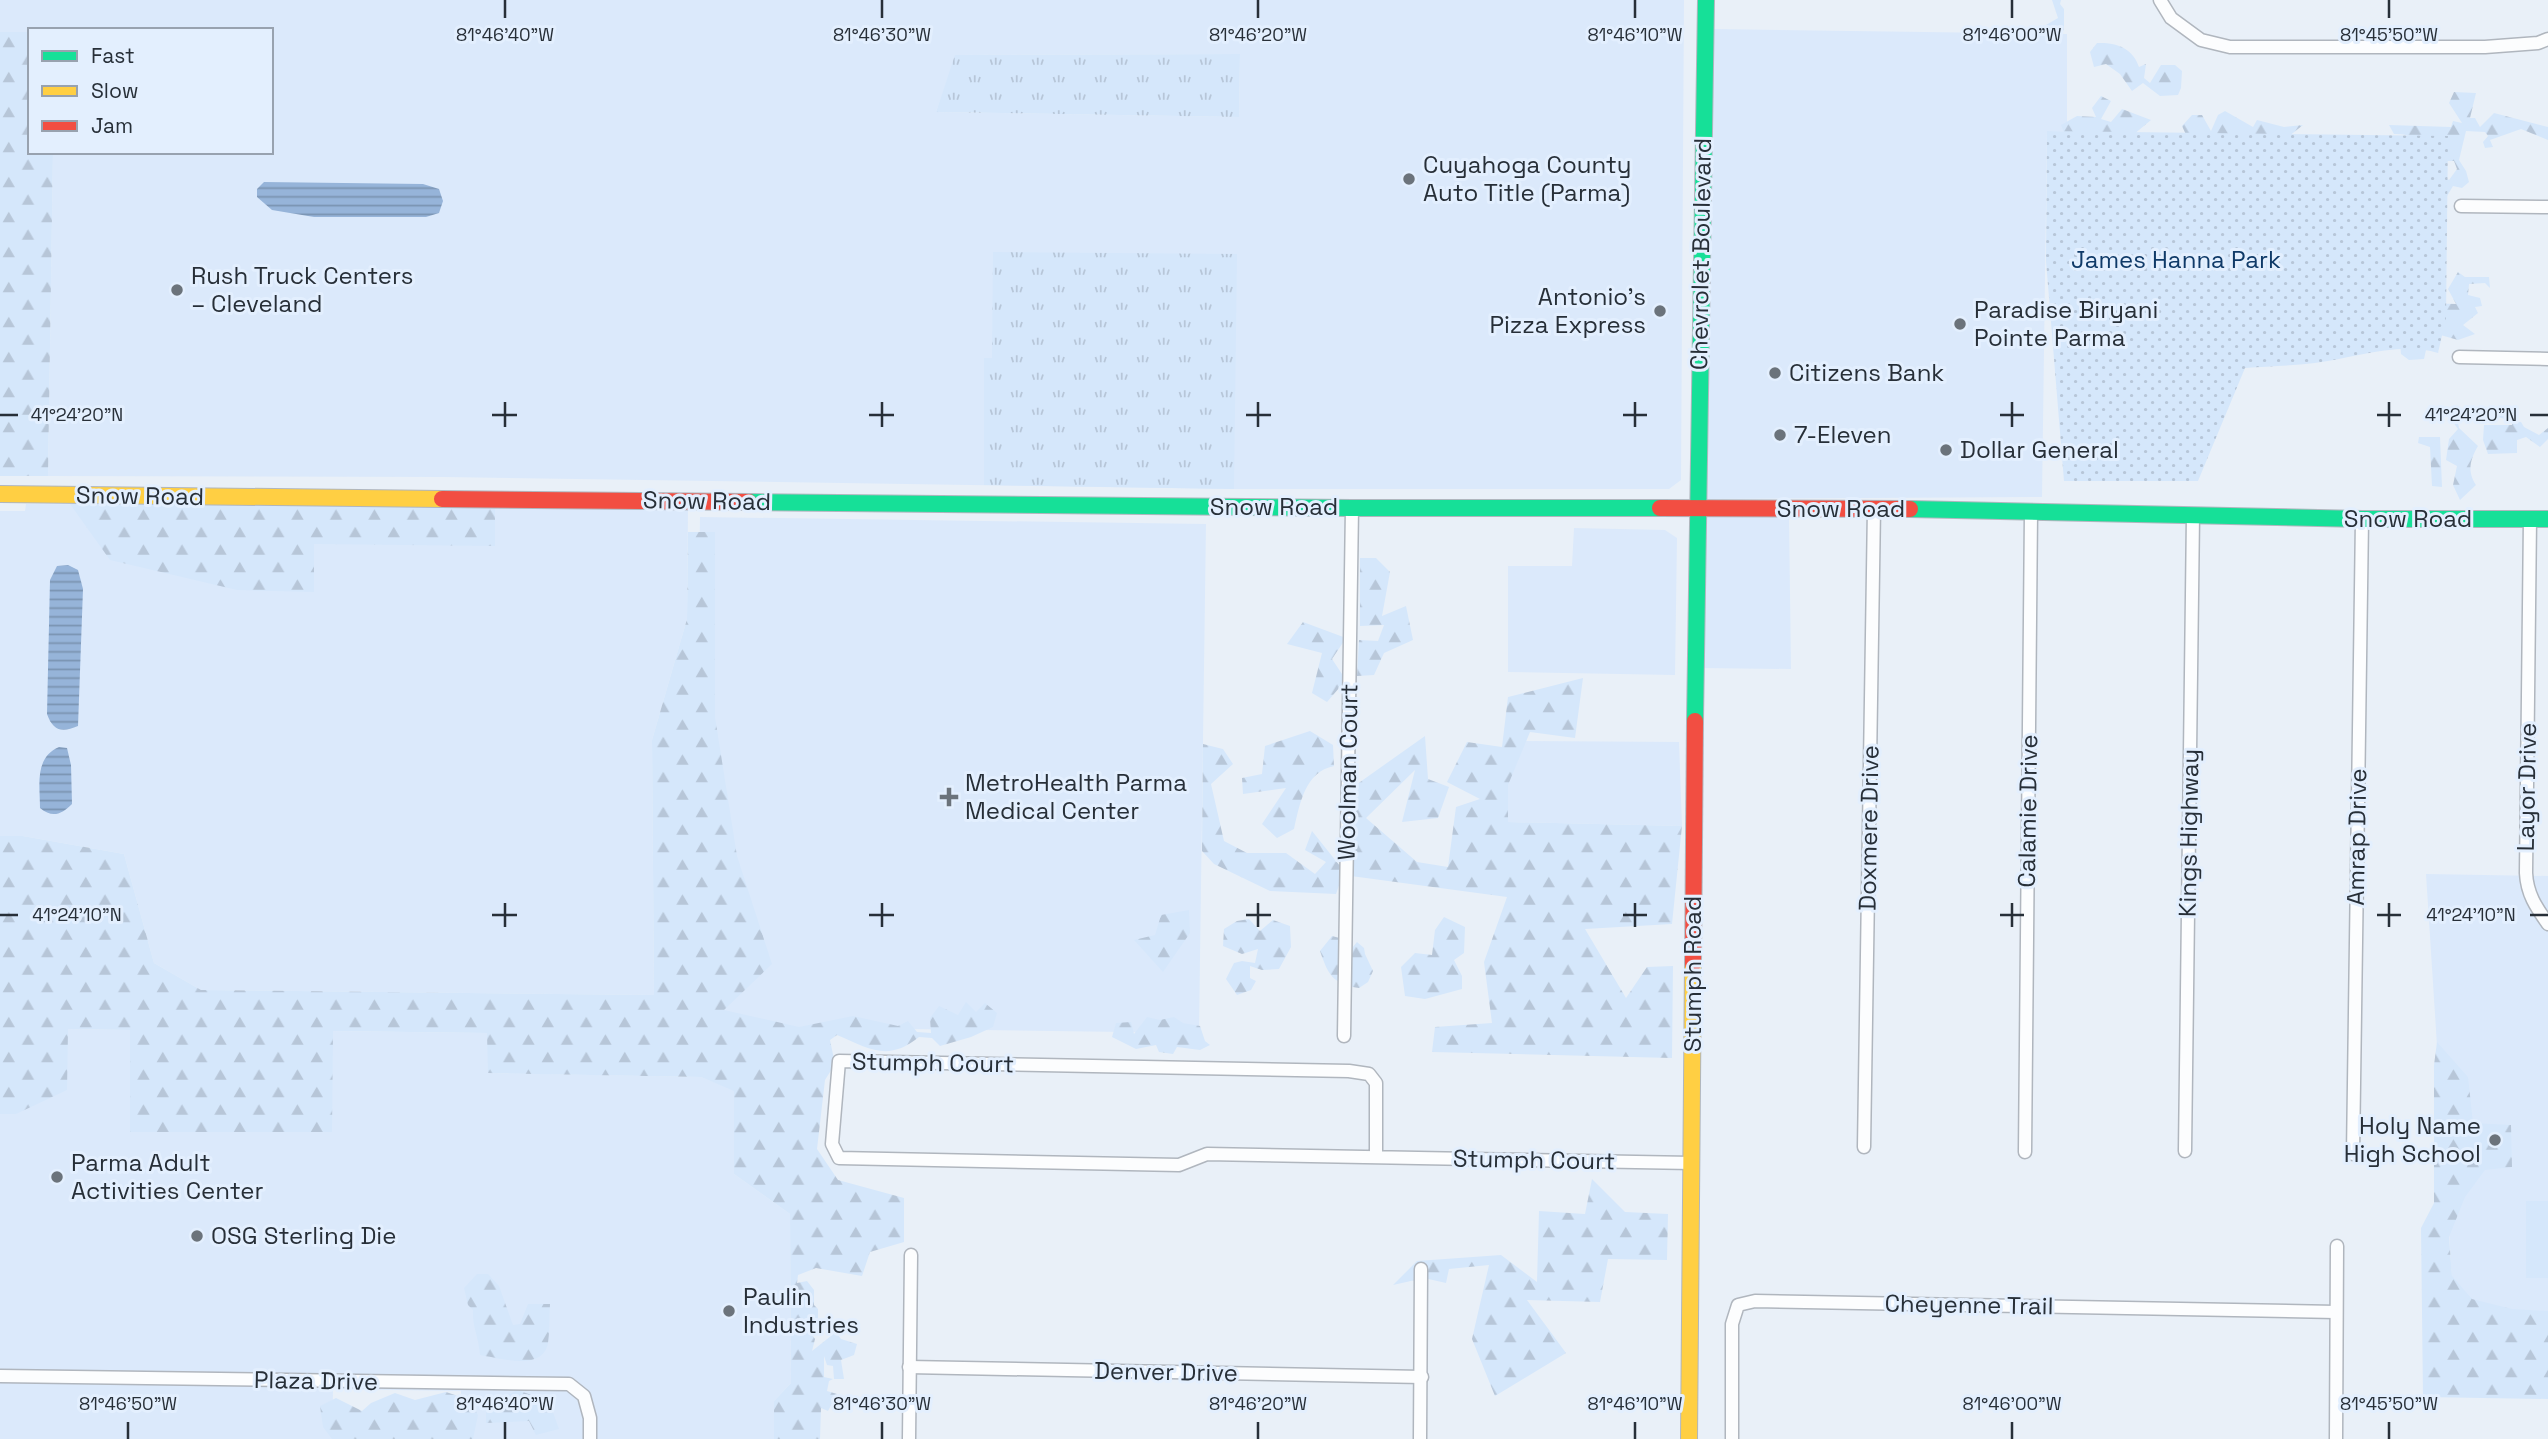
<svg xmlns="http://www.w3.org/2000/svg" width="2548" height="1439" font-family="'Space Grotesk',sans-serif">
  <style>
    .built { fill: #dbe9fb; fill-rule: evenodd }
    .grass { fill: url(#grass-tufts) }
    .forest { fill: url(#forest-firs) }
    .park { fill: url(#park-dots) }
    .pitch { fill: #d5e7fb }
    .water { fill: url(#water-rules) }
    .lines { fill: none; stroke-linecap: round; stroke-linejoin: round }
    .street-casing { stroke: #b0b6be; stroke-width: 15 }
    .fast-casing { stroke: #b0b6be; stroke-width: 18 }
    .slow-casing { stroke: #b0b6be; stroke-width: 18 }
    .jam-casing { stroke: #b0b6be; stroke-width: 18 }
    .street { stroke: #fcfdfe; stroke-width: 12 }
    .fast { stroke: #16e098; stroke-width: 16 }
    .slow { stroke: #ffcf43; stroke-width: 16 }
    .jam { stroke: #f24e42; stroke-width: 16 }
    .ticks { fill: none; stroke: #272f38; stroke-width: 2.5 }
    .poi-dot { fill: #6b737b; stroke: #e3effe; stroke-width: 2.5 }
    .labels { text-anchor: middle; stroke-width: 6; stroke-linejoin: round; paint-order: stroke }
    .poi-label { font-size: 24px; fill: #272f38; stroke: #e3effe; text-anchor: start }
    .street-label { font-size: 24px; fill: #272f38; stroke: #e3effe }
    .park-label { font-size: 24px; fill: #0f3a68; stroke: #e3effe }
    .ticks-label { font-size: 18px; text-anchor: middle; fill: #272f38; stroke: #e3effe; stroke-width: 6; stroke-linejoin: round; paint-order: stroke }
  </style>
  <defs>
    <pattern id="grass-tufts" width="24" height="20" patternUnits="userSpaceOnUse" patternTransform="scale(1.75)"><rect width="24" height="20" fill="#d5e7fb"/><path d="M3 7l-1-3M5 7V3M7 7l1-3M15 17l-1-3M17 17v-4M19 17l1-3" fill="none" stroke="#b7c6d8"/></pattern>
    <pattern id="forest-firs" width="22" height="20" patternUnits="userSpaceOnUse" patternTransform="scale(1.75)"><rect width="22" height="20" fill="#d5e7fb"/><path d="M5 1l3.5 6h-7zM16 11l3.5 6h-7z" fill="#b7c6d8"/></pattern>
    <pattern id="park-dots" width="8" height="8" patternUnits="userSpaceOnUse" patternTransform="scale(1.75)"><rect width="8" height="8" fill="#d5e7fb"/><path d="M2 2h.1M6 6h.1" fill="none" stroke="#b7c6d8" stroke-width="1.8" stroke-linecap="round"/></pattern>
    <pattern id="water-rules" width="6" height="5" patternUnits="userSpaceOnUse" patternTransform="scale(1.75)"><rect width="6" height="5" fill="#96b4d9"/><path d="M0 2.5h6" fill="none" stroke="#7a93b1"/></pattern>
  </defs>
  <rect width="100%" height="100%" fill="#e9f0f8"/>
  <g class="built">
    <path d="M0 0H1684L1681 480 1669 489H1234L444 477 48 476 53 152H271V30H30V32H0ZM1240 54 1239 117 936 112 956 55Z"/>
    <polygon points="1714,29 2067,34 2067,131 2047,131 2042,497 1702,499"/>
    <polygon points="26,504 688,508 687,619 652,740 654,995 201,990 154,963 124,854 23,836 0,836 0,511 25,511"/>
    <polygon points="1789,516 1791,669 1702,668 1702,517"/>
    <polygon points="700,517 1206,524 1199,1033 692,1026"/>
    <polygon points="1574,528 1665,530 1677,538 1675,675 1508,672 1508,566 1572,566"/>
    <polygon points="1508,741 1679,742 1682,826 1508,822"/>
    <polygon points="2426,874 2548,876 2548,1364 2457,1357"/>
    <polygon points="68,1029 130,1030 130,1131 332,1031 488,1033 489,1073 701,1077 734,1090 734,1174 790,1214 791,1383 774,1401 774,1439 461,1439 461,1391 333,1389 332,1439 0,1439 0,1114 16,1114"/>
  </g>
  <g class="grass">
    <polygon points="1240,54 1239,117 936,112 955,55"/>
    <polygon points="993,252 1237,254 1234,489 984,485 984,358 992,358"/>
  </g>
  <g class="forest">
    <polygon points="2052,0 2061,0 2060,4 2064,9 2064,30 2057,36 2051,36 2046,25 2058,18"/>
    <polygon points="0,32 30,32 30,152 53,152 48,476 0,476"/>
    <path d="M2097 43C2116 42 2133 48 2139 67L2146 64 2144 78 2150 83 2161 65H2175L2182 71 2181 88 2178 95 2160 96 2143 83 2132 91 2120 74 2106 64 2094 67 2090 52Z"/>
    <path d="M2454 92 2476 93 2470 118H2475L2480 127 2494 113 2548 127V140L2521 129 2490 140 2493 147 2485 148 2483 142 2488 136 2485 132 2466 131 2459 160 2466 171 2469 182 2462 188 2453 186 2440 208 2436 172 2449 180 2457 169 2454 161H2437C2422 145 2417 133 2394 134L2389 125 2451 127 2453 121 2462 123 2449 103Z"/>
    <polygon points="2101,96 2111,101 2101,119 2111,122 2122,109 2151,120 2121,145 2065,135 2061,125 2077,116 2096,117 2092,108"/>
    <polygon points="2225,111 2253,127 2257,120 2284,127 2303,125 2278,145 2201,167 2182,126 2192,115 2202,115 2211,131 2218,115"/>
    <polygon points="2458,272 2465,277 2489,277 2490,288 2485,283 2469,284 2468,295 2480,298 2482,306 2475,307 2478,313 2463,325 2475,334 2458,340 2430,332 2424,359 2409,360 2401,354 2399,330 2343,301 2456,304 2448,289"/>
    <polygon points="2499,408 2514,412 2514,421 2521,422 2524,427 2539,435 2548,428 2548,439 2540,447 2526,437 2517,440 2517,453 2488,454 2483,440 2484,425 2512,425 2512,421 2498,417"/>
    <path d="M2457 417 2459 428 2478 446C2470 460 2467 471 2476 485L2460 500 2453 485 2457 466 2446 460 2449 439 2458 429 2450 418Z"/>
    <polygon points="2419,437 2440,437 2442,487 2432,486 2430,447 2418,443"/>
    <polygon points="70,504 495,507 495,546 314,544 314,592 237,590 110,560"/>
    <path d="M688 532H715V717L737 856 772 964 724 1010 799 1027 853 1016 898 1026 908 1021 917 1032 931 1033 930 1018 939 1006 958 1015 966 1002 976 1012 985 1003 997 1013 993 1027 971 1037 940 1046 932 1038 919 1037C888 1062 870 1049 837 1035L830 1040 835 1064 825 1080 817 1149 838 1180 904 1198V1242L870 1252 862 1276 816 1268 798 1275 797 1283 807 1281 814 1290V1305L818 1309V1322L808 1329 815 1339 812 1351 836 1332 841 1339 857 1344 854 1355 841 1360 844 1379H834L833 1366 827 1365 824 1356V1377L833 1379 829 1381 827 1391 837 1394 828 1411 821 1408 820 1439H774V1401L791 1383 790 1214 734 1174V1091L701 1077 488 1073 487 1033 333 1031 332 1132H130V1030L68 1029 67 1090 16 1114H0V836H23L124 854 154 963 201 990 654 995 652 740 687 619Z"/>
    <polygon points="1360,558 1376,558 1390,572 1382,616 1406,606 1413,640 1384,653 1374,675 1357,676 1359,640 1378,641 1384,625 1360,626"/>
    <polygon points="1303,622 1346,638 1332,659 1346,680 1327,702 1312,693 1322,653 1287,644"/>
    <polygon points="1583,678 1575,738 1530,732 1508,785 1508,822 1682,826 1672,924 1585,929 1626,998 1647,967 1673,966 1672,1058 1432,1052 1435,1027 1492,1023 1484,962 1507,897 1351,876 1353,787 1425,736 1428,779 1449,787 1438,818 1402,822 1415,770 1366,818 1417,862 1448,867 1456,807 1480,799 1447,782 1467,742 1502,747 1508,697"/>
    <path d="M1310 731 1333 745 1334 766C1305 772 1300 803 1294 829L1277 838 1262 824 1286 788 1243 794 1242 778 1262 774 1265 746Z"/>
    <polygon points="1203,744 1223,749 1233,764 1211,784 1224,841 1247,853 1286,853 1315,874 1326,862 1305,850 1312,831 1344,871 1336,894 1270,891 1214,864 1202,851"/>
    <polygon points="1189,910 1190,933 1163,972 1134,940 1155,935 1161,915"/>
    <polygon points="1444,917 1465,927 1464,953 1454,960 1462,976 1462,989 1425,999 1405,996 1401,967 1415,953 1432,955 1435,930"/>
    <polygon points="1249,919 1260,931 1273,920 1290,926 1291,947 1279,969 1262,970 1250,966 1250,978 1256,981 1251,990 1237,995 1226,979 1234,963 1242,961 1255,963 1258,949 1242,954 1223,946 1224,929 1237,921"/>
    <path d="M1332 936 1347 940 1348 953 1357 942 1364 948 1365 954 1373 971 1368 982 1359 988C1332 984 1328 974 1320 951Z"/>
    <polygon points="1147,1017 1160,1020 1174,1017 1183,1023 1200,1026 1205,1041 1210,1045 1200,1050 1177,1047 1173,1054 1159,1052 1156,1045 1136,1049 1112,1037 1116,1023 1131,1022 1134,1034"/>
    <polygon points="2437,1042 2468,1077 2473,1123 2511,1125 2512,1167 2485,1170 2465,1197 2449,1237 2452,1276 2472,1299 2512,1309 2548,1311 2548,1399 2423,1397 2421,1228 2434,1203 2434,1065"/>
    <polygon points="1592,1179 1625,1212 1668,1214 1667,1260 1608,1259 1600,1302 1527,1300 1566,1353 1495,1396 1472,1339 1489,1265 1449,1269 1446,1283 1424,1278 1393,1285 1417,1261 1501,1255 1537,1282 1539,1211 1585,1214"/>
    <path d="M477 1274H488L499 1286 513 1325 520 1324 528 1304H550C549 1317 550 1330 548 1343 543 1372 499 1358 480 1355 479 1338 472 1327 473 1310L468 1305 464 1288Z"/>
    <polygon points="517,1390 549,1401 559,1429 536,1435 529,1421 486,1423 486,1408"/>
    <polygon points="446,1392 470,1400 478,1415 473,1439 332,1439 323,1427 320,1406 336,1398 362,1411 371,1403 395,1393 415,1400"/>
  </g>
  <path class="park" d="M2047 131 2448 136 2446 318 2438 353C2399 341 2355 358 2315 363 2292 366 2269 366 2245 368L2198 481H2064L2046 261Z"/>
  <rect class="pitch" x="2526" y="1201" width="22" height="77"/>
  <g class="water">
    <polygon points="264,182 423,184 439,189 443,201 439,213 426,217 314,217 272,210 257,197 257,189"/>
    <path d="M68 565 78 570 83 589 78 726C62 733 53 731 47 714L50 580 57 566Z"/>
    <path d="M59 747 67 748 71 765 72 804C61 815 52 818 40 808 40 785 34 758 59 747Z"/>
  </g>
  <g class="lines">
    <g class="street-casing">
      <g id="street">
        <polyline points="2160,0 2171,18 2201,40 2230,47 2485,47 2538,43 2548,39"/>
        <polyline points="2461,206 2548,207"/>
        <polyline points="2459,357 2548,359"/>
        <path d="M2530 519 2526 873C2527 894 2536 907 2548 924"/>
        <polyline points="1344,1036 1352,508"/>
        <polyline points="1864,1147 1874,508"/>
        <polyline points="2185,1151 2193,515"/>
        <polyline points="2025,1152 2031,512"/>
        <polyline points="2353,1154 2362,519"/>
        <polyline points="1376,1157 1376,1083 1369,1074 1349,1071 839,1061 832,1144 839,1158 1179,1165 1207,1154 1692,1163"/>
        <polyline points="909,1367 1422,1377"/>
        <polyline points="0,1376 569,1384 584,1396 590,1418 590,1439"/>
        <polyline points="909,1439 911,1255"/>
        <polyline points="1420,1439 1421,1269"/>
        <polyline points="1732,1439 1732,1324 1738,1305 1755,1301 2336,1312"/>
        <polyline points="2336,1439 2337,1246"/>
      </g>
    </g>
    <g class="fast-casing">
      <g id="fast">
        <polyline points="749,502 1352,508 1660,508"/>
        <polyline points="1910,509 2362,519 2548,519"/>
        <polyline points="1695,721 1706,0"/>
      </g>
    </g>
    <g class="slow-casing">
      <g id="slow">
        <polyline points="0,494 442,499"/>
        <polyline points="1689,1439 1693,964"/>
      </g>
    </g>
    <g class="jam-casing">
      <g id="jam">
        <polyline points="442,499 749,502"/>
        <polyline points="1660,508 1910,509"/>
        <polyline points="1693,964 1695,721"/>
      </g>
    </g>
    <use href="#street" class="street"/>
    <use href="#fast" class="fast"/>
    <use href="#slow" class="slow"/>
    <use href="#jam" class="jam"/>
  </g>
  <path class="ticks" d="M505 0V18M882 0V18M1258 0V18M1635 0V18M2012 0V18M2389 0V18M505 402V427M882 402V427M1258 402V427M1635 402V427M2012 402V427M2389 402V427M0 415H18M492 415H517M869 415H894M1246 415H1271M1623 415H1647M2000 415H2024M2377 415H2401M2530 415H2548M505 903V927M882 903V927M1258 903V927M1635 903V927M2012 903V927M2389 903V927M0 915H18M492 915H517M869 915H894M1246 915H1271M1623 915H1647M2000 915H2024M2377 915H2401M2530 915H2548M128 1422V1439M505 1422V1439M882 1422V1439M1258 1422V1439M1635 1422V1439M2012 1422V1439M2389 1422V1439"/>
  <g class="poi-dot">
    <circle cx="1409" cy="179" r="7"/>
    <circle cx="177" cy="290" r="7"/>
    <circle cx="1660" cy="311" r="7"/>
    <circle cx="1960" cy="324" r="7"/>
    <circle cx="1775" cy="373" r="7"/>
    <circle cx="1780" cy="435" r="7"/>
    <circle cx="1946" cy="450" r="7"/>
    <path d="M945.5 786.5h7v7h7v7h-7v7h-7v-7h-7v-7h7z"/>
    <circle cx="2495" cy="1140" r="7"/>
    <circle cx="57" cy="1177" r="7"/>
    <circle cx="197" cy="1236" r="7"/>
    <circle cx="729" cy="1311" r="7"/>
  </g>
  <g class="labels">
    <g class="poi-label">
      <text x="1423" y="173">Cuyahoga County<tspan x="1423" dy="28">Auto Title (Parma)</tspan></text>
      <text x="191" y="284">Rush Truck Centers<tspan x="191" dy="28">– Cleveland</tspan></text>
      <text x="1646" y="305" text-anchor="end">Antonio's<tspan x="1646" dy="28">Pizza Express</tspan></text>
      <text x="1974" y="318">Paradise Biryani<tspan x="1974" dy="28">Pointe Parma</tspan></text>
      <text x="1789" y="381">Citizens Bank</text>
      <text x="1794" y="443">7-Eleven</text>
      <text x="1960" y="458">Dollar General</text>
      <text x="965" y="791">MetroHealth Parma<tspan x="965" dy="28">Medical Center</tspan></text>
      <text x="2481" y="1134" text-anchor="end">Holy Name<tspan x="2481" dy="28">High School</tspan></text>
      <text x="71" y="1171">Parma Adult<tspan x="71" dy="28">Activities Center</tspan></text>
      <text x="211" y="1244">OSG Sterling Die</text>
      <text x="743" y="1305">Paulin<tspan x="743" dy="28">Industries</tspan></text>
    </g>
    <g class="street-label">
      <text transform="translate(1701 254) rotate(-89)" y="8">Chevrolet Boulevard</text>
      <text transform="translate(140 496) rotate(1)" y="8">Snow Road</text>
      <text transform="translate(707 501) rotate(1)" y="8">Snow Road</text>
      <text x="1274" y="515">Snow Road</text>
      <text x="1841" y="517">Snow Road</text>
      <text x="2408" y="527">Snow Road</text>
      <text transform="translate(1348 772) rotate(-89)" y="8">Woolman Court</text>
      <text transform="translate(2527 787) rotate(-89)" y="8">Layor Drive</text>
      <text transform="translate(2028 811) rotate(-89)" y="8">Calamie Drive</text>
      <text transform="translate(1869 828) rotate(-89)" y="8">Doxmere Drive</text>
      <text transform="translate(2189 833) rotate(-89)" y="8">Kings Highway</text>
      <text transform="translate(2357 837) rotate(-89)" y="8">Amrap Drive</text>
      <text transform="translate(1693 974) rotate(-90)" y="8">Stumph Road</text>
      <text transform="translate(933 1063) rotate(1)" y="8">Stumph Court</text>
      <text transform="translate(1534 1160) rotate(1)" y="8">Stumph Court</text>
      <text transform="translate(1969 1305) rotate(1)" y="8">Cheyenne Trail</text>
      <text transform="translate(1166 1372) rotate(1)" y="8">Denver Drive</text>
      <text transform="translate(316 1381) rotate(1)" y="8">Plaza Drive</text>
    </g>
    <g class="park-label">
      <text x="2176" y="268">James Hanna Park</text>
    </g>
  </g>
  <g class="ticks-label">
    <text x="505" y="41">81°46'40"W</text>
    <text x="882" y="41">81°46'30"W</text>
    <text x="1258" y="41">81°46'20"W</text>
    <text x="1635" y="41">81°46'10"W</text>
    <text x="2012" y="41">81°46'00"W</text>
    <text x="2389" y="41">81°45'50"W</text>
    <text x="77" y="421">41°24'20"N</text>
    <text x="2471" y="421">41°24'20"N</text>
    <text x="77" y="921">41°24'10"N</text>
    <text x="2471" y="921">41°24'10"N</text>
    <text x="128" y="1410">81°46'50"W</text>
    <text x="505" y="1410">81°46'40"W</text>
    <text x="882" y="1410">81°46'30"W</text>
    <text x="1258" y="1410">81°46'20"W</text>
    <text x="1635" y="1410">81°46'10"W</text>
    <text x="2012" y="1410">81°46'00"W</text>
    <text x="2389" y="1410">81°45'50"W</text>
  </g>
  <rect x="28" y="28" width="245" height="126" fill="#e3effe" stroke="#98a2af" stroke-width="2"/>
  <rect x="42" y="51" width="35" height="10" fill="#16e098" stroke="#98a2af" stroke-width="2"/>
  <text x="91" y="63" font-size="21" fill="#272f38">Fast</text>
  <rect x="42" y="86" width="35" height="10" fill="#ffcf43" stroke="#98a2af" stroke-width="2"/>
  <text x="91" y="98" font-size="21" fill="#272f38">Slow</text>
  <rect x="42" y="121" width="35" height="10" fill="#f24e42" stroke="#98a2af" stroke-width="2"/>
  <text x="91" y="133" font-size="21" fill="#272f38">Jam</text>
</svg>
